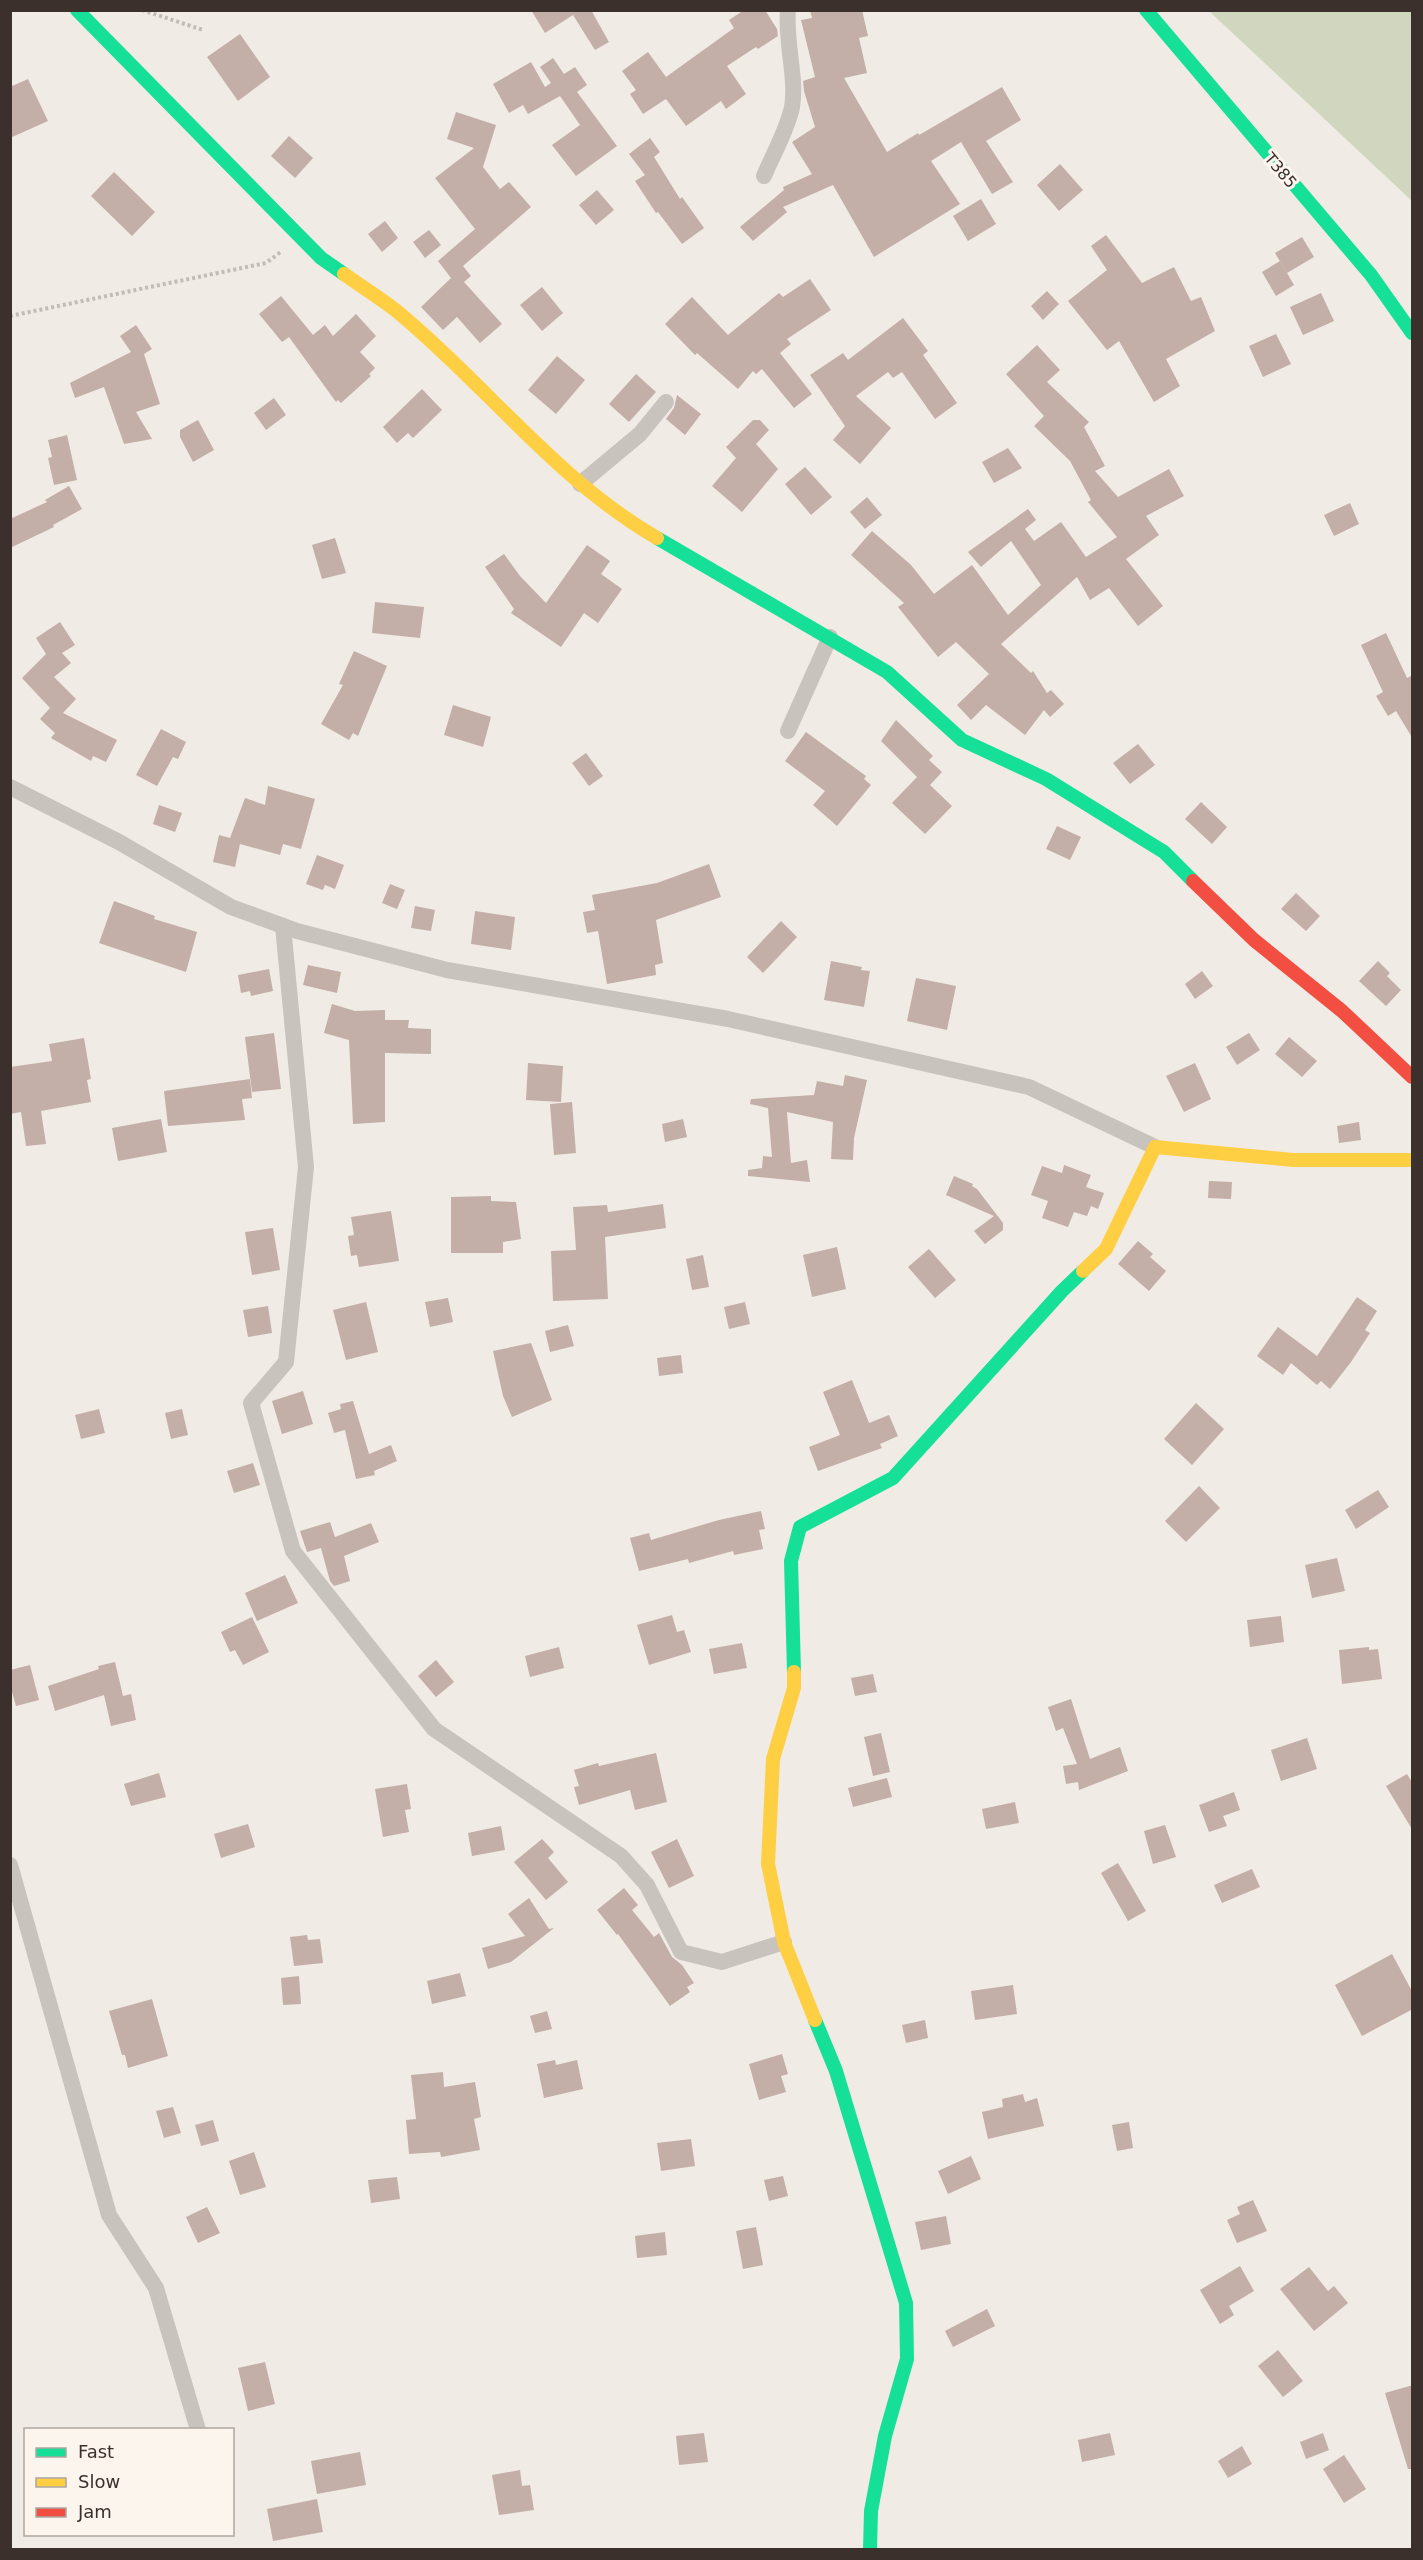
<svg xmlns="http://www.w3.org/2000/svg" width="1423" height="2560" font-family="'DejaVu Sans',sans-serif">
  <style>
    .green { fill: #d1d6bf }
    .building { fill: #c3afa7 }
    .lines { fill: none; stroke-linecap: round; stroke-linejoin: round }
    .path { stroke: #c2bbb6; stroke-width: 4; stroke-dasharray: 3 3; stroke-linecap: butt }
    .street { stroke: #c9c3be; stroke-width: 16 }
    .fast { stroke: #16e098; stroke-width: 14 }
    .slow { stroke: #ffcf43; stroke-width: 14 }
    .jam { stroke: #f24e42; stroke-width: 14 }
    .labels { text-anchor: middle; stroke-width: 6; stroke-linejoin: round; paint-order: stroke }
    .street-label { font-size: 16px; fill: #3b302b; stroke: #fbf5ee }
  </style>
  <rect width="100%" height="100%" fill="#f0ebe5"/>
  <polygon class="green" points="1209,11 1412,11 1412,201"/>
  <g class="building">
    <polygon points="531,10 591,10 609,42 595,50 573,15 545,33"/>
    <polygon points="744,10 765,10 777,29 778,36 758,49 756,47 727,66 746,94 726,109 721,101 686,126 666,99 643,114 630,94 636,90 622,71 648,52 666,77 734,28 729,20"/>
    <polygon points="810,10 862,10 868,36 859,38 867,73 844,78 887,152 918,133 919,135 1002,87 1021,120 986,141 1013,182 992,194 961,142 931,161 960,204 874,257 833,185 783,207 787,212 753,241 740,227 784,190 783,187 812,174 792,142 815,127 804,91 803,81 815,77 801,20 812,18"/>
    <polygon points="240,34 270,77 238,101 207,57"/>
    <polygon points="553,58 564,74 575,67 587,85 577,92 617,146 576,176 552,145 580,125 560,96 528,114 523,105 509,113 493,84 531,62 545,87 551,83 540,67"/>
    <polygon points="28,79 48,121 10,138 10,87"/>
    <polygon points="456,112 496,125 483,167 500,189 509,182 531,207 463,266 471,276 464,282 502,324 480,343 457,317 443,330 421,307 451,278 438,261 475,229 435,178 474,148 447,139"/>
    <polygon points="289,136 313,158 295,178 271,156"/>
    <polygon points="650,138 660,152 654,157 680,199 682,197 704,228 682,244 658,212 656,213 635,181 645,175 629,154"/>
    <polygon points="1060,164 1083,190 1059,211 1037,185"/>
    <polygon points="114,172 155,212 132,236 91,196"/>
    <polygon points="597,190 614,210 596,225 579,205"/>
    <polygon points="981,199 996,224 968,241 953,216"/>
    <polygon points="385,221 398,238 382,252 368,234"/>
    <polygon points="429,230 441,245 425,258 413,242"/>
    <polygon points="1106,235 1142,283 1174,267 1191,301 1201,297 1215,331 1166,359 1180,386 1154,402 1119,341 1107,350 1068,301 1107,270 1091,246"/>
    <polygon points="1302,237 1314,257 1287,273 1275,253"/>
    <polygon points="1280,261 1294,285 1276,296 1262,272"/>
    <polygon points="810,279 831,310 787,339 791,344 780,353 812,394 794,408 762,369 756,374 753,371 738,389 697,353 695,355 665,324 692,297 728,335 779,293 783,297"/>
    <polygon points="542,287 563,313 542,331 520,305"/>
    <polygon points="1047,291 1059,304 1043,320 1031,306"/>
    <polygon points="1321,293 1334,321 1303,335 1290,307"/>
    <polygon points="281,296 313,335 325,325 333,336 356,314 376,336 360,352 375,368 369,374 371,376 341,403 338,400 336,402 289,337 282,342 259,314"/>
    <polygon points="903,318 928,351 923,355 957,403 935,419 902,372 893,378 888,372 856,396 891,428 860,464 833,440 845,426 810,375 843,353 848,360"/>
    <polygon points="136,325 152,349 144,354 160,404 136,412 152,439 124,444 104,387 75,398 70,383 131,352 120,336"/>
    <polygon points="1276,334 1291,364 1263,377 1249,346"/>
    <polygon points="1037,345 1060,370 1047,382 1089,422 1084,427 1105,466 1095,471 1118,497 1169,469 1184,496 1146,516 1159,535 1126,559 1163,606 1138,626 1109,588 1090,600 1077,577 1001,644 1031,673 1033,671 1047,693 1051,690 1064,704 1050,717 1044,710 1025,735 986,705 971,720 957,705 989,674 956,642 938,657 898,607 904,603 851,555 872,531 911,565 934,594 972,565 1008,615 1041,585 1011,541 981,567 968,552 1028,509 1036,520 1025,529 1034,541 1061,522 1086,557 1117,537 1088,502 1091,500 1070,461 1034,426 1044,416 1006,374"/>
    <polygon points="557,356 585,380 556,414 528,390"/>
    <polygon points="636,374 656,392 629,422 609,404"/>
    <polygon points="422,389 442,410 413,438 408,433 397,443 383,427"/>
    <polygon points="677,395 701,414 685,435 666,419 674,408"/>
    <polygon points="274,398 286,415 266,430 254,413"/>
    <polygon points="198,420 214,450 193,462 180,437 180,430"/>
    <polygon points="753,420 760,420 769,430 756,444 778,469 742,512 712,486 736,458 726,447"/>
    <polygon points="67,435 77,480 54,485 48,458 52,457 48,440"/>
    <polygon points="1008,448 1022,468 994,483 982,462"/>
    <polygon points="805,467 832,497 811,515 785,484"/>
    <polygon points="69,486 82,509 53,525 54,527 10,548 10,519 47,502 45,500"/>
    <polygon points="867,497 882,515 865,529 850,512"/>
    <polygon points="1350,503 1359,524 1334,536 1324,515"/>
    <polygon points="335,538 346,573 322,579 312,545"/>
    <polygon points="587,545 610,561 601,574 622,589 598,623 584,613 561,647 511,613 514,609 485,567 504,554 520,576 546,603"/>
    <polygon points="375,602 424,607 420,638 372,633"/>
    <polygon points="60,622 75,645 62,653 71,663 54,677 76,699 63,713 117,740 106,762 93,756 91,761 51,738 55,733 40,719 50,708 22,678 46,654 36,638"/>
    <polygon points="1386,633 1407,678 1413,675 1413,739 1396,711 1388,716 1376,696 1383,692 1361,645"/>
    <polygon points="354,651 387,666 358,736 353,733 349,740 321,724 343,685 339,684"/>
    <polygon points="453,705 491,717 483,747 444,735"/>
    <polygon points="896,720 933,756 929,760 942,772 930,785 952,806 925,834 892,803 917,777 881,741"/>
    <polygon points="161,729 186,742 178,759 173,757 157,786 136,775"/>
    <polygon points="806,732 866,776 864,779 871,785 837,826 813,805 825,791 785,761"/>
    <polygon points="1138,744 1155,765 1130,784 1113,763"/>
    <polygon points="586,753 603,776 589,786 572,763"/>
    <polygon points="268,786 315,799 301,849 283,844 280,855 240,844 235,867 213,862 219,835 230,838 245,798 265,805"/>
    <polygon points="1201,802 1227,827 1212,844 1185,819"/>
    <polygon points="159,805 182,813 175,832 153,824"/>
    <polygon points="1057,826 1081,837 1070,860 1046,849"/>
    <polygon points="317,855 344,865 335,889 325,885 323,890 306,884"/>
    <polygon points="709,864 721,897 656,920 663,963 655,965 656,975 607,984 598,931 587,933 583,912 595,910 592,895 657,883"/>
    <polygon points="390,884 405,890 397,909 382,903"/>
    <polygon points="1296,893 1320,916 1306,931 1281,909"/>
    <polygon points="114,901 155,916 154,919 197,932 186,972 99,943"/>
    <polygon points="415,906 435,910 431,931 411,928"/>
    <polygon points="475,911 515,917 511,950 471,944"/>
    <polygon points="781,921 797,937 763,973 747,957"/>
    <polygon points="831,961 862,967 861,970 870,971 864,1007 824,1000"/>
    <polygon points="1378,961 1390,973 1387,976 1401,990 1386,1006 1359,981"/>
    <polygon points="308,965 341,972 337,993 303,985"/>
    <polygon points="269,969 273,991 251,996 250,991 241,993 238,975"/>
    <polygon points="1202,971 1213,986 1195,999 1185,984"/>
    <polygon points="916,978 956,986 947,1030 907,1021"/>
    <polygon points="332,1004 355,1011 385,1010 385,1020 409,1020 408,1028 431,1029 431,1054 385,1053 385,1122 353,1124 349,1040 324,1033"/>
    <polygon points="274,1033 281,1089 252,1092 245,1037"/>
    <polygon points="1249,1033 1260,1050 1237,1065 1226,1047"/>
    <polygon points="1289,1037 1317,1061 1302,1077 1275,1054"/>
    <polygon points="84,1038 91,1079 87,1080 91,1102 41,1111 46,1144 26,1146 21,1112 10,1114 10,1067 52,1061 49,1044"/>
    <polygon points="528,1063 563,1066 561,1102 526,1100"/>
    <polygon points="1195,1063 1211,1099 1184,1112 1166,1076"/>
    <polygon points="845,1075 867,1080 854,1138 853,1160 831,1159 833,1122 787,1112 791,1163 807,1160 810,1182 748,1176 748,1170 762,1168 763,1156 772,1157 768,1108 750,1104 751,1099 814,1095 817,1081 843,1086"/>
    <polygon points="250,1079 252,1098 242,1099 245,1120 168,1126 164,1091"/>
    <polygon points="572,1102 576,1153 554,1155 550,1104"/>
    <polygon points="161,1119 167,1152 118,1161 112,1128"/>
    <polygon points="683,1119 687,1137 665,1142 662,1124"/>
    <polygon points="1359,1122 1361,1140 1339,1143 1337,1126"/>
    <polygon points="1064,1165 1091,1175 1086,1187 1104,1193 1098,1209 1091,1206 1087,1216 1074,1212 1068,1227 1042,1218 1048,1201 1031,1195 1042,1166 1062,1173"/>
    <polygon points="954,1176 973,1184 972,1186 977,1189 1003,1223 1003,1230 985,1244 974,1231 994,1216 946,1195"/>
    <polygon points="1209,1181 1232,1182 1231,1199 1208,1198"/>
    <polygon points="491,1196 491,1201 516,1202 521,1239 503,1242 503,1253 451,1253 451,1197"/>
    <polygon points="663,1204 666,1228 605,1237 608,1299 553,1301 551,1251 576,1250 573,1207 607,1205 608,1212"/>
    <polygon points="391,1211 399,1261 359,1267 357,1255 351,1256 348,1236 354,1235 351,1217"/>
    <polygon points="273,1228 280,1270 252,1275 245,1232"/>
    <polygon points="1138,1241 1153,1254 1150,1257 1166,1271 1149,1291 1118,1264"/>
    <polygon points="837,1247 846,1289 812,1297 803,1255"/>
    <polygon points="929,1249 956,1280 935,1298 908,1267"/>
    <polygon points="703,1255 709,1287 692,1290 686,1259"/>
    <polygon points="1357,1297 1377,1311 1365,1330 1370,1333 1351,1362 1330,1389 1321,1381 1317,1385 1291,1363 1283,1375 1257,1356 1278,1327 1317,1356"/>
    <polygon points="448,1298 453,1322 430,1327 425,1302"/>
    <polygon points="366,1302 378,1352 346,1360 333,1310"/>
    <polygon points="745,1302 750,1324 729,1329 724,1307"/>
    <polygon points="268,1306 272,1333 248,1337 243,1310"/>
    <polygon points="568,1325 574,1346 550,1352 545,1331"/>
    <polygon points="531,1343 552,1400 512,1417 503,1396 493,1351"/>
    <polygon points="681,1355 683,1373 659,1376 657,1358"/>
    <polygon points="852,1380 869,1423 889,1415 898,1436 880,1444 882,1448 818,1471 809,1447 840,1435 823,1392"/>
    <polygon points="303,1391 313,1424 282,1434 272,1401"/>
    <polygon points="353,1401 369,1454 391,1445 397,1461 374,1471 375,1475 356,1479 345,1430 334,1433 328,1413 341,1409 340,1404"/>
    <polygon points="1196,1403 1224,1429 1192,1465 1164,1439"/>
    <polygon points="99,1409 105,1433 81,1439 75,1415"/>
    <polygon points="182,1409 188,1435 171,1439 165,1413"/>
    <polygon points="253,1463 260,1485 234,1493 227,1471"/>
    <polygon points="1199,1486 1220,1508 1186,1542 1165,1521"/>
    <polygon points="1378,1490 1389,1507 1356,1529 1345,1510"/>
    <polygon points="761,1511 765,1529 759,1530 763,1549 734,1555 733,1551 689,1563 688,1559 639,1571 630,1538 649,1533 651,1540 719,1520"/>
    <polygon points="330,1522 335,1537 371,1523 379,1542 344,1556 350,1581 334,1586 330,1581 321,1548 307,1552 300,1531"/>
    <polygon points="1337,1558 1345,1591 1312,1598 1305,1565"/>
    <polygon points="285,1575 298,1603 257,1621 245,1593"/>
    <polygon points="672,1615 677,1632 684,1630 691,1652 649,1665 637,1625"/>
    <polygon points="1281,1616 1284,1642 1250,1647 1247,1620"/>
    <polygon points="252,1617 269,1652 243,1665 235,1650 230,1652 221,1632"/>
    <polygon points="742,1643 747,1668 714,1674 709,1649"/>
    <polygon points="559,1647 564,1668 530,1677 525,1656"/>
    <polygon points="1369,1647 1369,1650 1378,1649 1382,1679 1342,1684 1339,1650"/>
    <polygon points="436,1660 454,1682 436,1697 418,1676"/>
    <polygon points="115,1662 123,1696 131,1694 136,1720 111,1726 104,1695 55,1711 48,1686 99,1669 98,1666"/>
    <polygon points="30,1665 39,1700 16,1706 10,1685 10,1670"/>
    <polygon points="873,1674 877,1692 855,1696 851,1678"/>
    <polygon points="1071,1699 1090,1759 1120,1747 1128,1771 1079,1790 1078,1782 1066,1784 1063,1766 1077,1764 1063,1728 1056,1731 1048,1707"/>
    <polygon points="881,1733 890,1772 873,1776 864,1737"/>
    <polygon points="1307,1738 1317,1769 1281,1781 1271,1750"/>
    <polygon points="656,1753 667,1802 635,1810 630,1790 579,1805 574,1787 579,1786 574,1770 598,1763 599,1766"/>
    <polygon points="159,1773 166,1797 131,1806 124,1784"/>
    <polygon points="1407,1774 1413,1784 1413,1831 1386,1786"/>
    <polygon points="887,1778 892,1797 853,1807 848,1788"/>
    <polygon points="407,1784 411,1809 405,1810 409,1832 383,1837 375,1789"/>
    <polygon points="1234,1792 1240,1810 1223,1816 1227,1826 1209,1832 1199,1805"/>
    <polygon points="1015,1802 1019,1823 986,1829 982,1809"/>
    <polygon points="248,1824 255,1847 221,1858 214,1834"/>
    <polygon points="1165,1825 1176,1857 1153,1864 1144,1831"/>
    <polygon points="501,1826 505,1850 472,1856 468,1833"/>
    <polygon points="542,1839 554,1852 548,1858 568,1882 546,1900 514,1862"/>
    <polygon points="677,1839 694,1876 669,1888 651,1852"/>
    <polygon points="1118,1863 1146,1911 1128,1921 1101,1873"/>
    <polygon points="1252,1869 1260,1887 1222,1903 1214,1885"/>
    <polygon points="624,1888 638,1905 632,1910 654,1937 659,1933 672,1957 682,1965 694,1983 687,1987 690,1992 670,2006 618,1934 617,1935 597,1910"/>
    <polygon points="529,1898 549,1929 554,1928 511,1962 488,1969 482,1948 525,1936 508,1914"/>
    <polygon points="307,1935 308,1940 320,1939 323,1963 294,1966 290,1937"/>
    <polygon points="1392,1954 1413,1993 1413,2009 1362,2036 1335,1985"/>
    <polygon points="460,1973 466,1996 432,2004 427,1981"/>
    <polygon points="299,1976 301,2004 283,2005 281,1978"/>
    <polygon points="1013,1985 1017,2014 975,2020 971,1991"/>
    <polygon points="152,1999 168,2056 128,2068 125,2055 122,2055 109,2011"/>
    <polygon points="547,2011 552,2029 535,2033 530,2016"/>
    <polygon points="925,2020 928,2038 906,2043 902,2025"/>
    <polygon points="782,2054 788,2074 781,2076 786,2092 759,2100 749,2064"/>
    <polygon points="555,2060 556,2065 577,2060 583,2089 544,2098 537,2064"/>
    <polygon points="443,2072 444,2087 475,2082 481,2117 474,2119 480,2150 441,2157 440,2152 409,2154 406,2120 416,2119 411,2075"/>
    <polygon points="1023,2094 1025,2102 1037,2098 1044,2126 988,2139 982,2112 1003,2107 1002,2099"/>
    <polygon points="173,2107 181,2133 164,2138 156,2111"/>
    <polygon points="213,2120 219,2141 201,2146 195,2125"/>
    <polygon points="1129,2122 1133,2148 1117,2151 1112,2125"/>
    <polygon points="691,2139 695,2166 661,2171 657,2143"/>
    <polygon points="254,2152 266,2187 240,2195 229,2161"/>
    <polygon points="971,2156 981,2179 948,2194 938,2171"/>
    <polygon points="783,2176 788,2196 769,2201 764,2180"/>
    <polygon points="397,2177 400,2199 371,2203 368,2180"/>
    <polygon points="1253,2200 1267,2231 1237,2243 1227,2220 1240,2214 1237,2207"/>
    <polygon points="207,2207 220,2233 198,2243 186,2217"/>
    <polygon points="946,2216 951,2244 921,2250 915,2222"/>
    <polygon points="756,2227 763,2265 743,2269 736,2231"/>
    <polygon points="665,2232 667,2255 637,2258 635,2236"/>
    <polygon points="1240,2266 1254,2291 1229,2306 1234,2315 1220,2324 1200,2290"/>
    <polygon points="1309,2267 1328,2291 1334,2286 1348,2303 1314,2331 1280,2289"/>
    <polygon points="987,2309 995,2326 953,2347 945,2331"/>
    <polygon points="1278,2350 1303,2381 1283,2397 1258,2366"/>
    <polygon points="265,2362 275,2404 248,2411 238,2368"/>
    <polygon points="1413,2385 1413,2469 1408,2469 1385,2393"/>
    <polygon points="704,2433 708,2462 679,2465 676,2436"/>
    <polygon points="1110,2433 1115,2455 1082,2462 1078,2440"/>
    <polygon points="1323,2433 1329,2450 1306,2459 1300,2442"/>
    <polygon points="1242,2446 1252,2464 1228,2478 1218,2461"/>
    <polygon points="360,2452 366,2485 317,2494 311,2461"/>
    <polygon points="1344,2455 1366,2489 1344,2503 1323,2469"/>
    <polygon points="520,2470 522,2486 530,2485 534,2510 499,2515 492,2475"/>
    <polygon points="317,2499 323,2532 273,2541 267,2509"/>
  </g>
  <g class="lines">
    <g class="path">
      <polyline points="142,10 203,30"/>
      <polyline points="10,316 266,263 282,251"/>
    </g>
    <g class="street">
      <path d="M764 176C773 154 787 131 792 107 797 77 785 43 788 10"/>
      <polyline points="580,484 640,434 666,402"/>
      <polyline points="788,731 830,637"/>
      <polyline points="10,787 119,842 231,907 297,931 447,970 728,1019 1029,1087 1155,1147"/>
      <polyline points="283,926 306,1167 286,1362 251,1403 293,1551 434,1729 621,1856 647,1885 681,1952 722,1962 784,1942"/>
      <polyline points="10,1865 109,2215 156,2288 198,2430"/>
    </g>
    <g class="fast">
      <polyline points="77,10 321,258 344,274"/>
      <polyline points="1146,10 1371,275 1412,333"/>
      <polyline points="657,538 887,672 962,740 1046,779 1164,852 1193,881"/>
      <polyline points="794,1672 791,1561 800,1527 893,1478 1062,1291 1083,1271"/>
      <polyline points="815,2020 836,2071 906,2303 907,2359 885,2436 871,2511 870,2550"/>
    </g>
    <g class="slow">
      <path d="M344 274C362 287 382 299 399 313 487 386 557 480 657 538"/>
      <polyline points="1083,1271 1106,1249 1155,1147 1293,1160 1412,1160"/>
      <polyline points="794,1672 794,1688 773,1759 768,1864 784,1942 815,2020"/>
    </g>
    <polyline class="jam" points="1193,881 1254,940 1342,1011 1412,1077"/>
  </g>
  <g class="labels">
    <g class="street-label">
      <text transform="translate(1281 170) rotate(50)" y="6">T385</text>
    </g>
  </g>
  <rect width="1423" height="2560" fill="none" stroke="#3b302b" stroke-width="24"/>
  <rect x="24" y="2428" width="210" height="108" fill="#fbf5ee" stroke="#aea6a0" stroke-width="1.5"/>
  <rect x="36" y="2448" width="30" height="9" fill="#16e098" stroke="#aea6a0" stroke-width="1.5"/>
  <text x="78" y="2458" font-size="18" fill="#3b302b">Fast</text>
  <rect x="36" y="2478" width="30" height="9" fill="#ffcf43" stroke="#aea6a0" stroke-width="1.5"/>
  <text x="78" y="2488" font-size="18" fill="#3b302b">Slow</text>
  <rect x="36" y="2508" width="30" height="9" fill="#f24e42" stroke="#aea6a0" stroke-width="1.5"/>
  <text x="78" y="2518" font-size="18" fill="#3b302b">Jam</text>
</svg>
